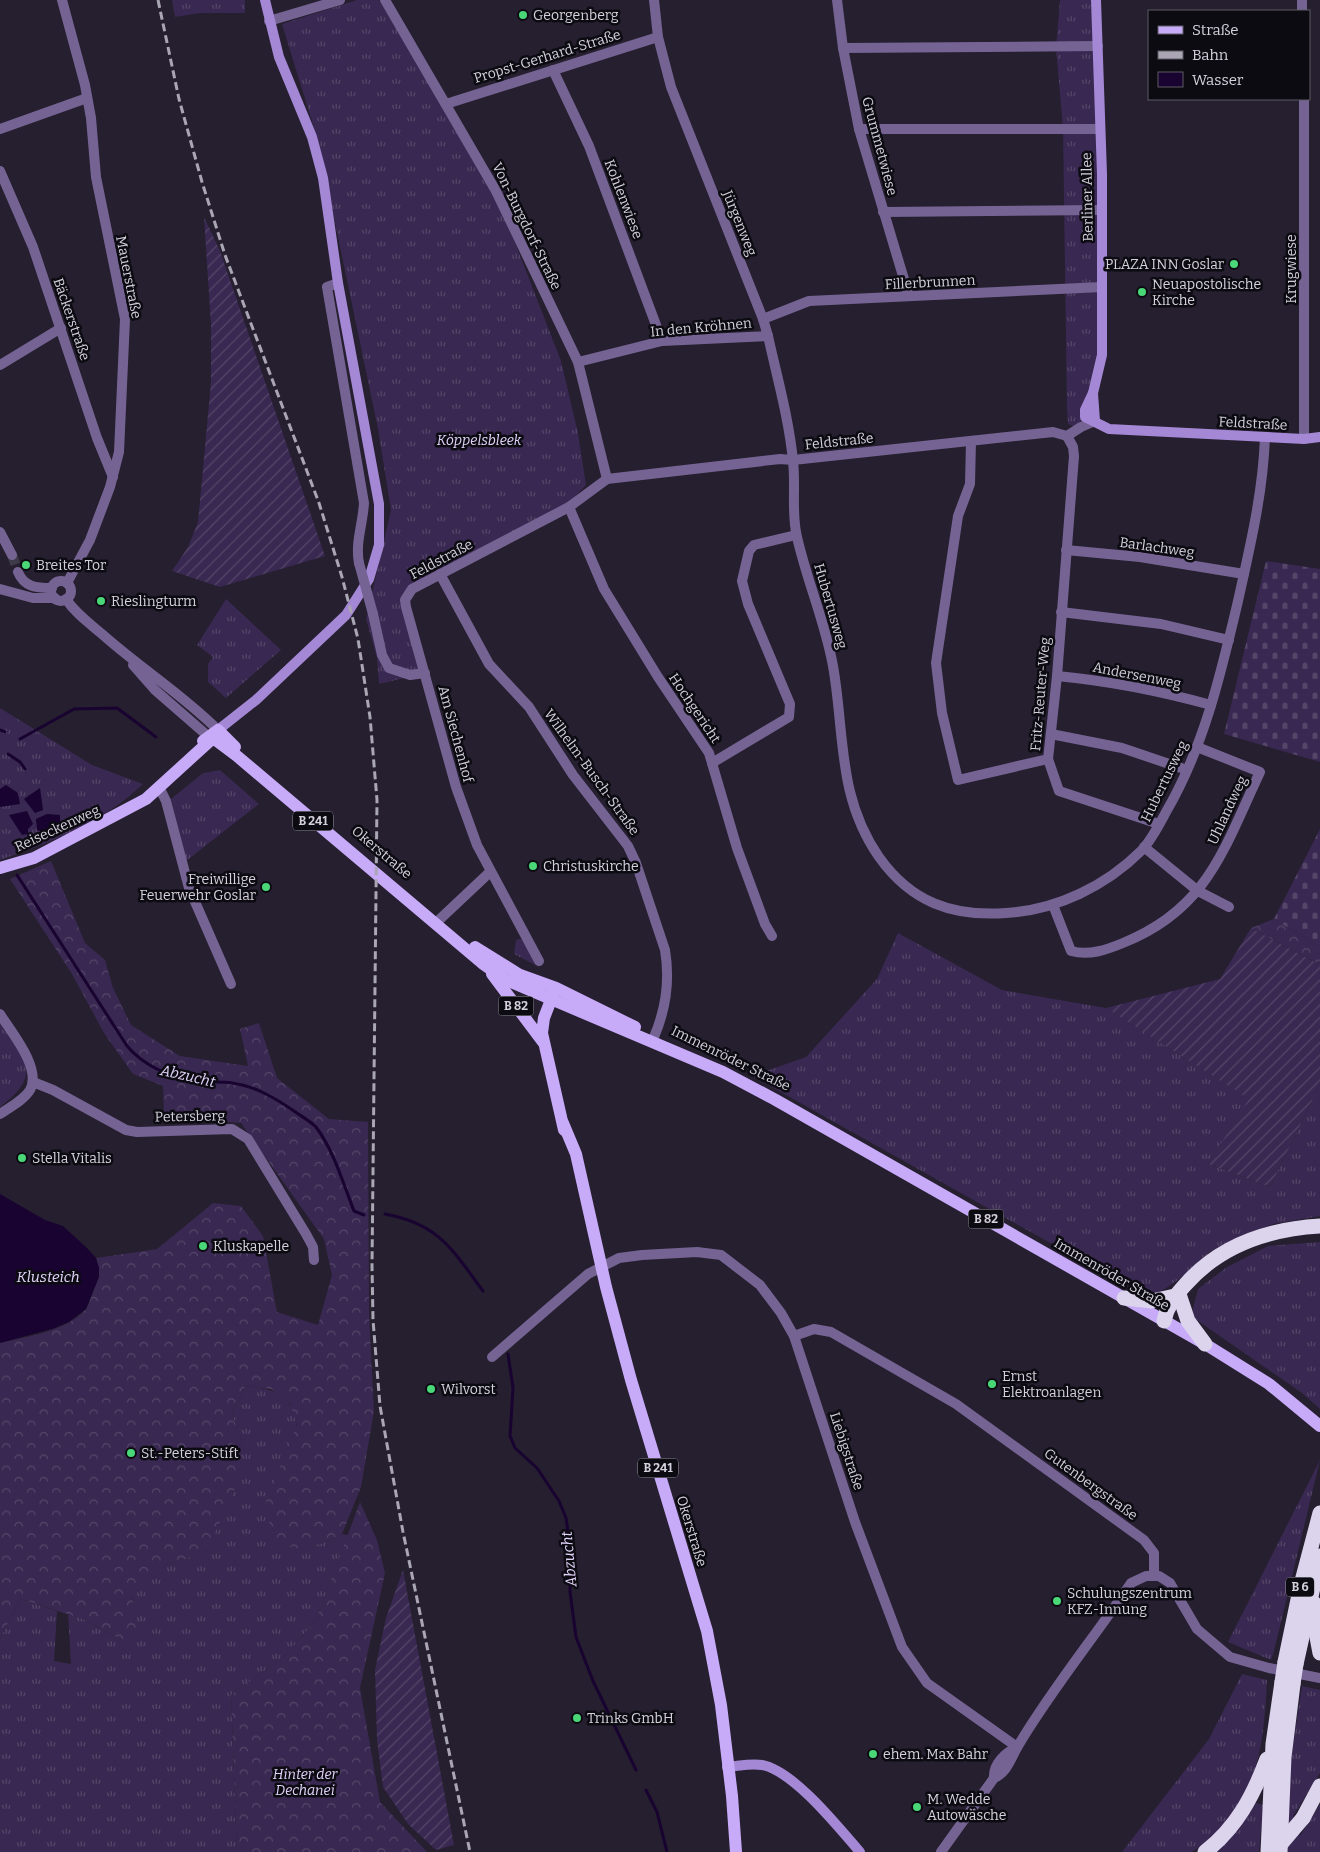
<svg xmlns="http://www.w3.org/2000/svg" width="1320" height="1852" font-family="Bitter,serif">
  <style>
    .grass { fill: url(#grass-tufts) }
    .forest { fill: url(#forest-crowns) }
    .cemetery { fill: url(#cemetery-stones) }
    .garden { fill: url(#garden-furrows) }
    .water { fill: #190330 }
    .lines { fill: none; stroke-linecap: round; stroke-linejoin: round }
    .stream { stroke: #190330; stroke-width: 3 }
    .street-tunnel { stroke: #3f3a49; stroke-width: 10; stroke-dasharray: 10 5; stroke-linecap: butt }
    .street { stroke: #756493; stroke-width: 10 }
    .secondary { stroke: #a588d5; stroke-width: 10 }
    .primary { stroke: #c7aaf8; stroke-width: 12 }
    .highway { stroke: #dcd4ec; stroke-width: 15 }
    .rail { stroke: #aaa6b3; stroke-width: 3; stroke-dasharray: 8 4; stroke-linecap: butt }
    .street-bridge { stroke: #756493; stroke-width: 10 }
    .highway-bridge { stroke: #dcd4ec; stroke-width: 15 }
    .poi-dot { fill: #49d778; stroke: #0d0b12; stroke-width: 2 }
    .labels { text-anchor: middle; stroke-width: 5; stroke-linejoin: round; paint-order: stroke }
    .shield { fill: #0d0b12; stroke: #98969f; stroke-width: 1 }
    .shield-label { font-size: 12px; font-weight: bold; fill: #d4d1dc }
    .poi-label { font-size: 14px; fill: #d4d1dc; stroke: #0d0b12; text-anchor: start }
    .street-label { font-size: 14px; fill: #d4d1dc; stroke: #0d0b12 }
    .park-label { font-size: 14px; font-style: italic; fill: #e1d4fb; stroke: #0d0b12 }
    .water-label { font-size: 15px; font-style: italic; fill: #e1d4fb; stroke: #0d0b12 }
  </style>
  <defs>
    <pattern id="grass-tufts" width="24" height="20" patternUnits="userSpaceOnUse" patternTransform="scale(1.25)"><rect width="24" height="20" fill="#392851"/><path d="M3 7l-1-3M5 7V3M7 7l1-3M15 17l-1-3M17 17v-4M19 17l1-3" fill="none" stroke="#554669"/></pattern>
    <pattern id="forest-crowns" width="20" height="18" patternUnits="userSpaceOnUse" patternTransform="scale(1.25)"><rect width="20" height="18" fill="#392851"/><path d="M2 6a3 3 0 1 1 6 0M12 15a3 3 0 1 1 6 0" fill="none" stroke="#554669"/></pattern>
    <pattern id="cemetery-stones" width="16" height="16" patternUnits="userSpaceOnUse" patternTransform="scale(1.25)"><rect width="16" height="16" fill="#392851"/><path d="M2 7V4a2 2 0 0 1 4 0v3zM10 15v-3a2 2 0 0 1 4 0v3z" fill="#554669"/></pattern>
    <pattern id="garden-furrows" width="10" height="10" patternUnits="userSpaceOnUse" patternTransform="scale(1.25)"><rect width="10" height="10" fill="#392851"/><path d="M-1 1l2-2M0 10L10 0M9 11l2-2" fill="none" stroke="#554669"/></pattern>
  </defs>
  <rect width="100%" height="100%" fill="#251f2f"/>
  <g class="grass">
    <polygon points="172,0 245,0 245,13 200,13 175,17"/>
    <polygon points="357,0 379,0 495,191 561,361 578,433 586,485 560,512 412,589 406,600 425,673 379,684 377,658 366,619 391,510 378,429 318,141 282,24"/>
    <polygon points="1060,0 1099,0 1102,355 1085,417 1075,427 1068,424 1067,408 1063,129 1056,47"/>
    <polygon points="226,599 281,650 226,698 208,682 208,664 213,657 197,645"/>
    <path d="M0 708 92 765 143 784C102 823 52 842 0 860Z"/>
    <polygon points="220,770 259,804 186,861 171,799 203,773"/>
    <polygon points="898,933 1002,990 1106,1008 1250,1099 1208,1164 1270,1187 1320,1084 1320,1216 1273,1224 1211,1251 1178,1280 1157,1294 1136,1291 752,1076 806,1057 877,979"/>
    <polygon points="520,939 523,940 539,967 514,954 516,940"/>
    <path d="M0 1021C25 1060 44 1074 0 1107Z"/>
    <polygon points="1320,1242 1320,1409 1302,1393 1191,1316 1198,1289 1227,1267 1268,1246"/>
    <path d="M245 1386C261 1388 280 1389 290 1404 303 1424 304 1521 307 1550L342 1534 348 1535 316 1620 285 1656 231 1695 237 1852H0V1639L20 1599 57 1611 54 1661 71 1664 68 1614 86 1620 125 1642C127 1628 128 1613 132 1600 140 1571 182 1560 207 1551L243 1446 232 1414Z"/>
    <polygon points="1320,1460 1274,1651 1271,1660 1228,1642"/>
    <path d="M1242 1674 1267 1680C1264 1738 1260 1800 1209 1839 1204 1842 1197 1850 1191 1852 1178 1852 1138 1852 1122 1852L1209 1739Z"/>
    <polygon points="1302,1686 1320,1690 1320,1773 1293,1816 1300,1836 1320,1804 1320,1852 1286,1852 1291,1758"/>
    <polygon points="1256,1803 1263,1805 1259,1852 1217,1852 1245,1820"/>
  </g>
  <g class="forest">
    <path d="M51 861 85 943 105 960 113 988 131 1025 180 1056 248 1066 240 1029 259 1023 277 1078 329 1119 368 1122 369 1313 374 1411 361 1487 342 1534 307 1550 276 1544 264 1507 297 1425 290 1403 271 1389 245 1386 232 1414 243 1446 237 1484 207 1551 171 1564 147 1578 132 1598 140 1635 125 1642 86 1620 20 1599 0 1639V1343C27 1336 66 1332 86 1309 89 1305 91 1297 93 1292 98 1279 101 1271 96 1258L157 1249 213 1203 241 1206 263 1236 277 1312 318 1325 332 1275 324 1239 241 1123 164 1118 163 1086 133 1074 104 1033 72 974 10 879Z"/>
    <polygon points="1274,919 1320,947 1320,965 1251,928"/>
    <polygon points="360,1502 377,1540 385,1573 360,1688 380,1802 427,1852 237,1852 231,1695 285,1656 316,1620"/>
  </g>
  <g class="cemetery">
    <polygon points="1266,561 1320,569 1320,762 1224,734"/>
    <polygon points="1320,829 1320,947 1274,919"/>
  </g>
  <g class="garden">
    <polygon points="204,217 220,251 325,556 220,587 172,571 188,547 198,522 211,382 211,325"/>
    <polygon points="1251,928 1320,965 1320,1084 1270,1187 1208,1164 1249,1099 1106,1008 1220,979"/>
    <polygon points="403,1570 454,1845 436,1850 408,1824 383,1787 377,1740 375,1670 386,1618"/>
  </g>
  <g class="water">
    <polygon points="6,785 18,793 20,804 0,807 0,789"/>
    <polygon points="40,788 43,810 35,813 24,799"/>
    <polygon points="27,811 33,824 28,829 28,834 22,835 9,815"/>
    <polygon points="47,814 60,815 60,829 44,833 37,830 36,819"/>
    <polygon points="0,1194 45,1220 63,1226 87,1248 96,1258 99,1268 99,1277 86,1309 69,1322 52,1329 0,1343"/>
  </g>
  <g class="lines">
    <g class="stream">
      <polyline points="0,730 5,732"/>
      <polyline points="20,739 74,709 117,708 156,737"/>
      <polyline points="8,754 20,762 25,769"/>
      <path d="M17 875 127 1046C145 1067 170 1077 197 1081 209 1083 221 1081 232 1083 255 1086 275 1098 294 1111 301 1116 310 1121 316 1127 334 1151 343 1183 354 1211L364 1215"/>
      <path d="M385 1214C439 1224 452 1249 483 1291"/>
      <polyline points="508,1354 513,1388 510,1436 515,1448 537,1468 559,1501 566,1518 570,1546 570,1592 576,1637 593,1681 636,1770"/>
      <polyline points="646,1790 657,1812 667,1852"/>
    </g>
    <polyline class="street-tunnel" points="12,555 18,572"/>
    <g class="street">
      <polyline points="62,0 85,85 91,118 96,177 125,319 119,452 110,487 90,540 67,583"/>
      <polyline points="385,0 496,191 578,362 607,479"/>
      <path d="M654 0 658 37 671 87 763 319 768 336C777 377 789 419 793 461 796 486 791 513 797 537 807 581 825 622 833 666 845 734 837 797 879 857 911 902 952 917 1006 913 1057 910 1106 886 1142 850 1152 839 1159 825 1166 812 1204 747 1221 673 1238 601 1250 547 1263 493 1265 437"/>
      <polyline points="837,0 843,48 859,129 909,296"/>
      <polyline points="1302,0 1302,11"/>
      <polyline points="269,21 340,0"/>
      <polyline points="843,48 1098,46"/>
      <polyline points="553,70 589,146 662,341"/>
      <polyline points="1304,99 1304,439"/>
      <polyline points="446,104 658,37"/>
      <polyline points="0,129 87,98"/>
      <polyline points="859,129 1099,129"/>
      <polyline points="0,171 33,247 97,438 113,477"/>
      <polyline points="883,212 1102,210"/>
      <path d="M338 283 327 287 364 503C363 523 355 543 359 563"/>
      <polyline points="763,319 809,301 1102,287"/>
      <polyline points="578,362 662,341 768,336"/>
      <polyline points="0,365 61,328"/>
      <polyline points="971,441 970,484 958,516 936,663 942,713 958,780 1048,759 1057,676 1074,456 1073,447 1067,436"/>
      <polyline points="569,507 604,589 658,677 709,753 737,848 765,924 772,936"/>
      <polyline points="0,532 12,555"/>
      <polyline points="1066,550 1140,557 1244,574"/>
      <path d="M18 572C24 587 36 588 52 588"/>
      <path d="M440 574 489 664 529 707 573 775 628 846 636 863 665 950C670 980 666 1009 654 1037"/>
      <circle cx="61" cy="591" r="10"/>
      <polyline points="0,589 33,598 55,598"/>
      <path d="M66 599C75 613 89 623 102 634 140 668 182 694 218 730"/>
      <polyline points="1061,612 1161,624 1229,640"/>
      <polyline points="373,614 382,655 389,668 410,675 425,673"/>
      <polyline points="133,665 155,690 209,737"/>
      <path d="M1057 676C1110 681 1160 691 1211 705"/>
      <polyline points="1051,734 1122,748 1187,770"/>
      <polyline points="1048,759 1059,791 1159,824"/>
      <polyline points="712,763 789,717 790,704 748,604 742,581 749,551 754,545 796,535"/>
      <polyline points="159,787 166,801 189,888 231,984"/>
      <polyline points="1144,847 1198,891 1229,907"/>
      <path d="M1053 905 1071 951C1089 956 1106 950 1123 943 1208 909 1224 848 1260 772L1197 747"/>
      <polyline points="439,920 490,872"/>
      <polyline points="539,961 477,845 456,787 406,607 405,600 412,589 569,507 607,479 780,459 793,460 1053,432 1067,436 1081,427 1095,421"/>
      <path d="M0 1014C11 1032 42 1068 30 1090 24 1100 10 1107 0 1114"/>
      <polyline points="33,1082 53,1090 126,1130 137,1132 232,1129 248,1139 306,1234 313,1247 314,1260"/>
      <polyline points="794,1336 814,1329 831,1332 956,1404 1144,1540 1154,1553 1154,1576"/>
      <polyline points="492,1357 588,1274 619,1258 642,1255 697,1252 721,1255 760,1285 781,1313 794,1336 855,1522 902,1647 927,1683 1017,1747"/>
      <path d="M994 1778C993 1764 1005 1753 1017 1747"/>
      <path d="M941 1852 994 1778C1007 1773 1011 1758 1018 1746 1051 1690 1094 1638 1131 1583L1146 1576H1159L1170 1583 1197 1629 1230 1657 1269 1668 1320 1678"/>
    </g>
    <g class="secondary">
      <polyline points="1096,0 1102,174 1102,355 1093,393 1085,410 1085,417 1109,429 1304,439 1320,437"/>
      <polyline points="1093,393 1095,421"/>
      <polyline points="218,730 256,700 346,615 369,579 379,545 379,504 338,283 323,178 312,137 279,57 265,0"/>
      <path d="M727 1767C739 1766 751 1763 762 1765 794 1771 839 1828 860 1852"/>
    </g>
    <g class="primary">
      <polyline points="203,741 218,730 235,747"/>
      <polyline points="0,868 34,858 146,799 213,738 237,756 482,963 506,980 723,1072 774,1099 1205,1344 1269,1384 1320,1426"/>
      <polyline points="475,947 520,975 556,988 635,1027"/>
      <polyline points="492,974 543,1042"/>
      <polyline points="554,992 544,1018 542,1033 564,1130"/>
      <polyline points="563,1123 576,1154 606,1287 631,1380 707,1631 721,1705 732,1796 736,1852"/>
    </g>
    <g class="highway">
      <polyline points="1180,1297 1188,1321 1205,1344"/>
      <polyline points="1124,1298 1152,1301 1175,1296"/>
      <path d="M1164 1321C1167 1306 1175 1296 1185 1285 1220 1245 1269 1229 1320 1226"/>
      <polyline points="1314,1603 1314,1621 1320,1653"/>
      <polyline points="1285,1662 1301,1585 1320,1513"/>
      <polyline points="1296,1664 1320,1556"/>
      <polyline points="1303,1818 1320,1786"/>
      <path d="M1205 1852C1237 1827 1253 1796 1267 1759"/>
      <polyline points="1268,1852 1273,1744 1282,1682"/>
      <polyline points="1280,1852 1284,1757 1293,1684"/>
    </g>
    <polyline class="rail" points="158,0 179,99 202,182 225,255 319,503 342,577 358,639 370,717 377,800 372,1265 373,1320 380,1406 403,1532 470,1852"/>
    <polyline class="street-bridge" points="359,563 373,614"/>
    <g class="highway-bridge">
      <polyline points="1282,1682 1285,1662"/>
      <polyline points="1293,1684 1296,1664"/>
      <polyline points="1274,1852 1303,1818"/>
    </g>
  </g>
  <g class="poi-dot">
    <circle cx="523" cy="15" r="5"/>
    <circle cx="1234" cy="264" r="5"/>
    <circle cx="1142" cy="292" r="5"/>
    <circle cx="26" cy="565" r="5"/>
    <circle cx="101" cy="601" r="5"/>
    <circle cx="533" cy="866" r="5"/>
    <circle cx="266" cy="887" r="5"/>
    <circle cx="22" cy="1158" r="5"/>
    <circle cx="203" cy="1246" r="5"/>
    <circle cx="992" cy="1384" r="5"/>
    <circle cx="431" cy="1389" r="5"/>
    <circle cx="131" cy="1453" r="5"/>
    <circle cx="1057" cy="1601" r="5"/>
    <circle cx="577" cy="1718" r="5"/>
    <circle cx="873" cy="1754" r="5"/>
    <circle cx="917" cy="1807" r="5"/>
  </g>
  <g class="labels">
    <g class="shield">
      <rect x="293" y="811.5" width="40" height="19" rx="4"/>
      <rect x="498.5" y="996.5" width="35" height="19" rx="4"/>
      <rect x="968.5" y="1209.5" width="35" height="19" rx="4"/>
      <rect x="638" y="1458.5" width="40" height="19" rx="4"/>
      <rect x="1286" y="1577.5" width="28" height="19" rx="4"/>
    </g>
    <g class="shield-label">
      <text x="313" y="825">B 241</text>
      <text x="516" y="1010">B 82</text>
      <text x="986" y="1223">B 82</text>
      <text x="658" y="1472">B 241</text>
      <text x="1300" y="1591">B 6</text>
    </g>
    <g class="poi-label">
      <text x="533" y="20">Georgenberg</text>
      <text x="1224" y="269" text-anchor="end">PLAZA INN Goslar</text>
      <text x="1152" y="289">Neuapostolische<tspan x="1152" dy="16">Kirche</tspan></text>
      <text x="36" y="570">Breites Tor</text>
      <text x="111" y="606">Rieslingturm</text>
      <text x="543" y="871">Christuskirche</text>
      <text x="256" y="884" text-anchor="end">Freiwillige<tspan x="256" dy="16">Feuerwehr Goslar</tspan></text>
      <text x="32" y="1163">Stella Vitalis</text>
      <text x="213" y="1251">Kluskapelle</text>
      <text x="1002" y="1381">Ernst<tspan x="1002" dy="16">Elektroanlagen</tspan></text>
      <text x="441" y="1394">Wilvorst</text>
      <text x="141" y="1458">St.-Peters-Stift</text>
      <text x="1067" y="1598">Schulungszentrum<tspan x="1067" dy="16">KFZ-Innung</tspan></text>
      <text x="587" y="1723">Trinks GmbH</text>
      <text x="883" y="1759">ehem. Max Bahr</text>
      <text x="927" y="1804">M. Wedde<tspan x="927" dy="16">Autowäsche</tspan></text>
    </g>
    <g class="street-label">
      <text transform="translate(547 56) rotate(-17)" y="5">Propst-Gerhard-Straße</text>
      <text transform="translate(880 146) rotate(75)" y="5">Grummetwiese</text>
      <text transform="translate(1087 197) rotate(-91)" y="5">Berliner Allee</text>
      <text transform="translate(624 199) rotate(69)" y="5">Kohlenwiese</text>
      <text transform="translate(740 223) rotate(68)" y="5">Jürgenweg</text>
      <text transform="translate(527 226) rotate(64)" y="5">Von-Burgdorf-Straße</text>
      <text transform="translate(1291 269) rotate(-90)" y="5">Krugwiese</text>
      <text transform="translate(129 277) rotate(79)" y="5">Mauerstraße</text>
      <text transform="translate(930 282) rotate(-3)" y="5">Fillerbrunnen</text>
      <text transform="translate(72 319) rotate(71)" y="5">Bäckerstraße</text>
      <text transform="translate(701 327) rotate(-5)" y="5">In den Kröhnen</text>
      <text transform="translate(1253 423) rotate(3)" y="5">Feldstraße</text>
      <text transform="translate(839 441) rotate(-6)" y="5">Feldstraße</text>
      <text transform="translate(1157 547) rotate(8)" y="5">Barlachweg</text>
      <text transform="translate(441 559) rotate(-28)" y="5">Feldstraße</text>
      <text transform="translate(831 606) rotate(74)" y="5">Hubertusweg</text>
      <text transform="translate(1137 675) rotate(11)" y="5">Andersenweg</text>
      <text transform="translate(1040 694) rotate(-85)" y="5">Fritz-Reuter-Weg</text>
      <text transform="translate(695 708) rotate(56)" y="5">Hochgericht</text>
      <text transform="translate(456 734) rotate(75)" y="5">Am Siechenhof</text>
      <text transform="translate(592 772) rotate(54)" y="5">Wilhelm-Busch-Straße</text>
      <text transform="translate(1164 781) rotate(-64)" y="5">Hubertusweg</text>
      <text transform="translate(1227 810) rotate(-65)" y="5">Uhlandweg</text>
      <text transform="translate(57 828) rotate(-25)" y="5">Reiseckenweg</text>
      <text transform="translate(382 852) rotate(40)" y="5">Okerstraße</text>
      <text transform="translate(731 1058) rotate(26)" y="5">Immenröder Straße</text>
      <text transform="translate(190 1116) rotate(-1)" y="5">Petersberg</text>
      <text transform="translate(1112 1274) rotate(30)" y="5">Immenröder Straße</text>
      <text transform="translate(847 1451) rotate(72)" y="5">Liebigstraße</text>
      <text transform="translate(1091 1484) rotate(36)" y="5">Gutenbergstraße</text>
      <text transform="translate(692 1531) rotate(73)" y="5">Okerstraße</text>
    </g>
    <g class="park-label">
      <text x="479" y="445">Köppelsbleek</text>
      <text x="305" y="1779">Hinter der<tspan x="305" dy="16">Dechanei</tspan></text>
    </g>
    <g class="water-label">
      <text transform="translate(188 1076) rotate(13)" y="5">Abzucht</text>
      <text x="48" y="1282">Klusteich</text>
      <text transform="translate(569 1559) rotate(-95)" y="5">Abzucht</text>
    </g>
  </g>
  <rect x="1148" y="10" width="162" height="90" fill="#0d0b12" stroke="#5d5a63"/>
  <rect x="1158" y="26" width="25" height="8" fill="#c7aaf8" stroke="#5d5a63"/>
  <text x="1192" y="35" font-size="15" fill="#d4d1dc">Straße</text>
  <rect x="1158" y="51" width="25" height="8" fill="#aaa6b3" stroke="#5d5a63"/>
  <text x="1192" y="60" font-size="15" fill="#d4d1dc">Bahn</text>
  <rect x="1158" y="72" width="25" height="15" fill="#190330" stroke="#5d5a63"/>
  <text x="1192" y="85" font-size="15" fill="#d4d1dc">Wasser</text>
</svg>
